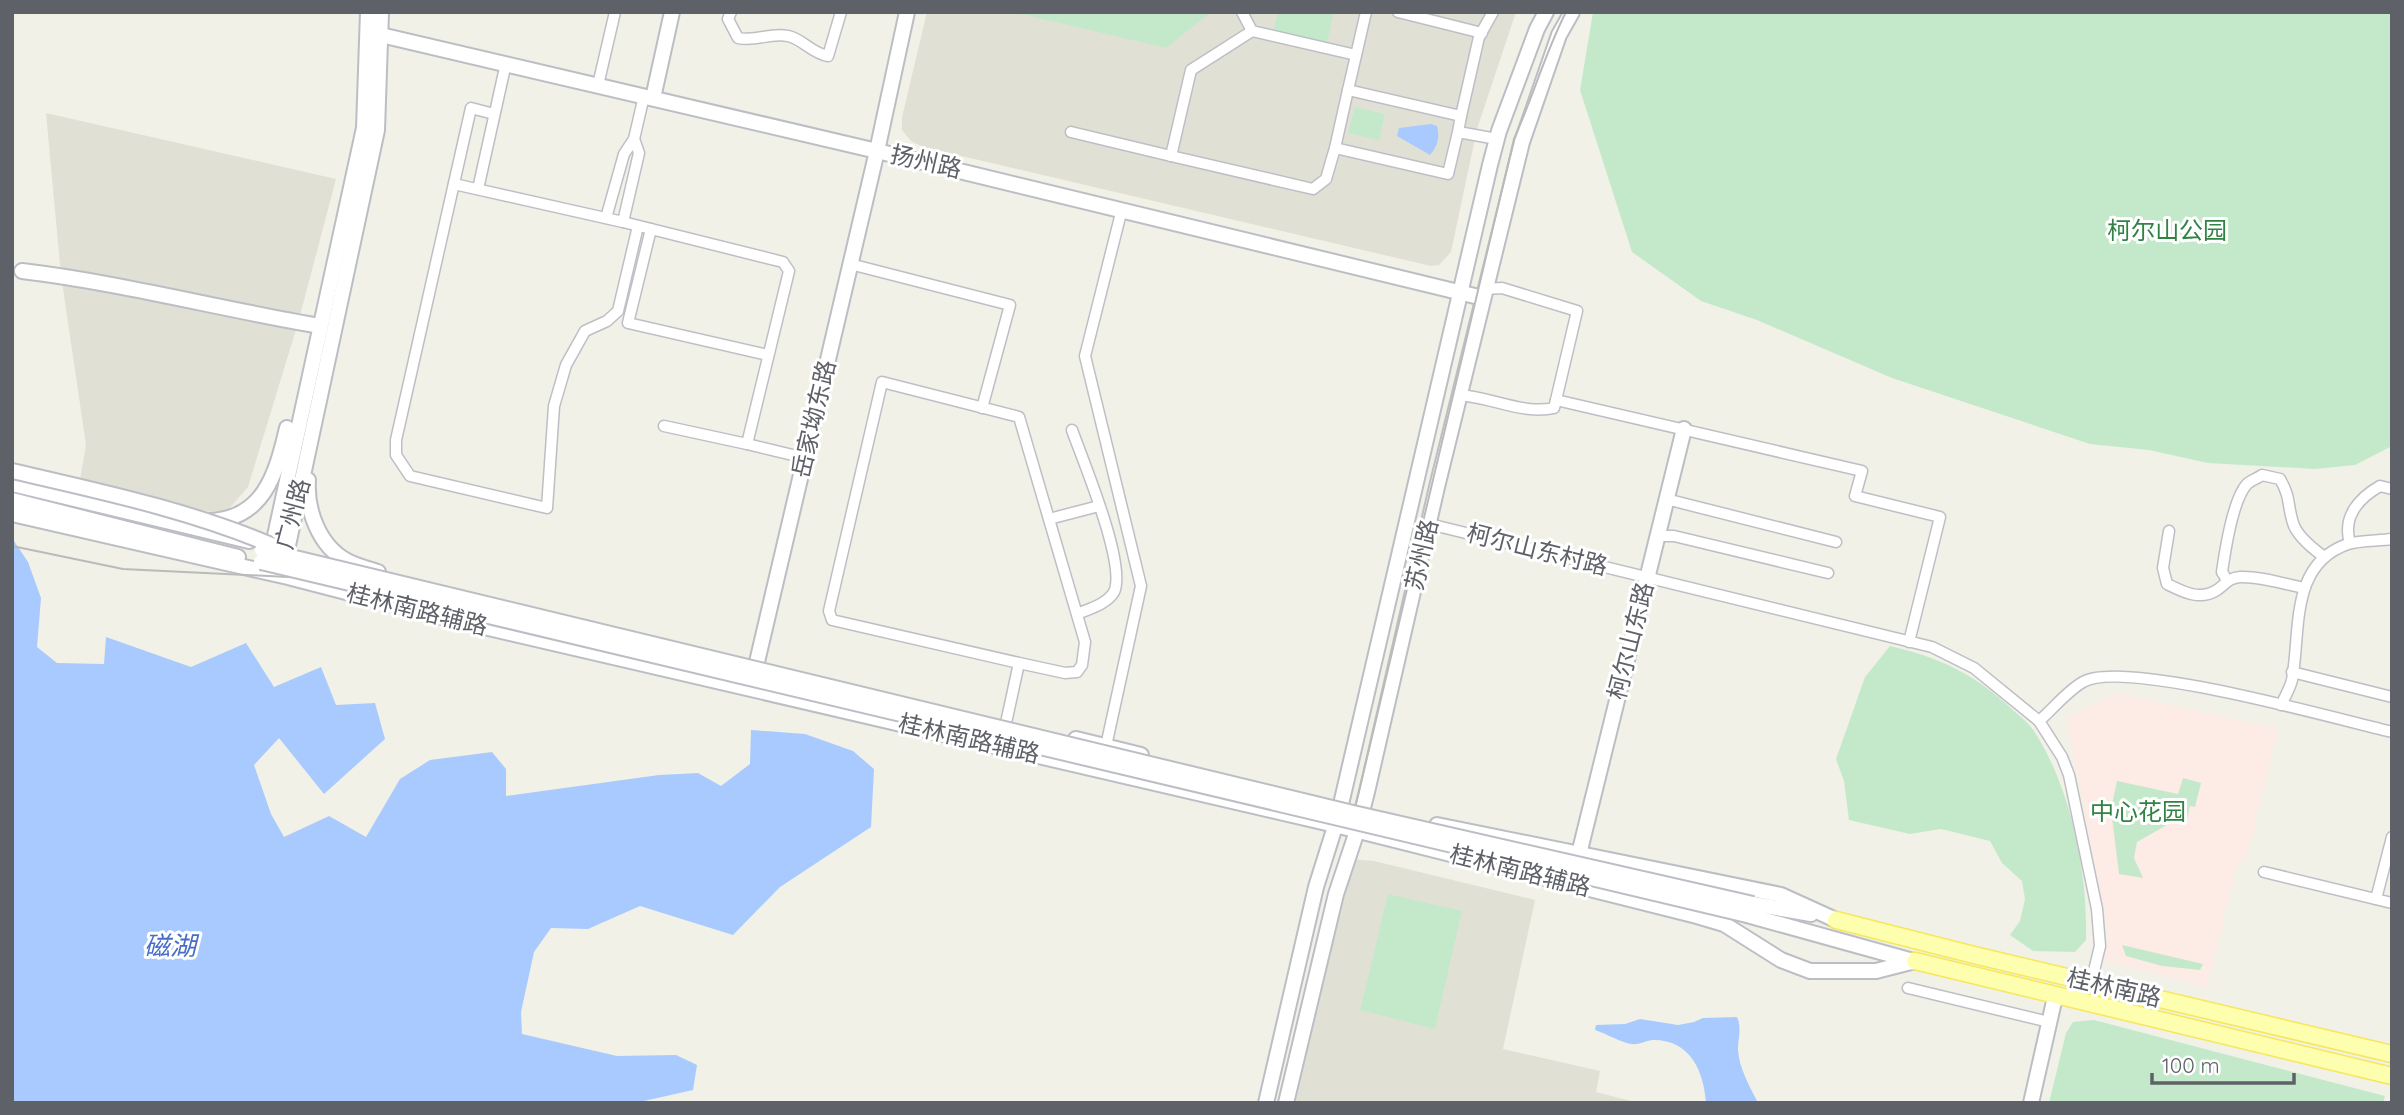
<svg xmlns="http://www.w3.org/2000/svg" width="2404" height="1115" font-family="Quicksand,'Noto Sans SC',sans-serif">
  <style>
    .education { fill: #e1e0d5 }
    .medical { fill: #fdebe5 }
    .green { fill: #c4e9ca }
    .water { fill: #a9caff }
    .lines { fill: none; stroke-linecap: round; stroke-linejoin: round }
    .street-casing { stroke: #bebfc6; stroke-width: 13 }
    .secondary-casing { stroke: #bcbec5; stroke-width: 18 }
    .primary-casing { stroke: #f6e75b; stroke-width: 19 }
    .street { stroke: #fff; stroke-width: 10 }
    .secondary { stroke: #fff; stroke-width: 14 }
    .primary { stroke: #fdffae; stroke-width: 16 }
    .tram { stroke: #bababb; stroke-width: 2 }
    .secondary-bridge-casing { stroke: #bcbec5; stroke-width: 18; stroke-linecap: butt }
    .secondary-bridge { stroke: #fff; stroke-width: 14 }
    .labels { text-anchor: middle; stroke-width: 6; stroke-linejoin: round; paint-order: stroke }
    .street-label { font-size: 24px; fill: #5e6168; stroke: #fff }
    .park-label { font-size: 24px; fill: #318344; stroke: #fff }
    .water-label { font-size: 26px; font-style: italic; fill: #466ec8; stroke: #fff }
  </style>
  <rect width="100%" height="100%" fill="#f1f1e7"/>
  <g class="education">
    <polygon points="927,12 1516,12 1477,129 1451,252 1439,265 1431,266 923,147 911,141 902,130 902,117"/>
    <polygon points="46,113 336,179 298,323 248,487 227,511 153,512 78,491 86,445 61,275"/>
    <polygon points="1351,859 1374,861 1535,900 1503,1049 1600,1071 1596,1092 1639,1103 1287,1103"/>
  </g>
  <polygon class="medical" points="2116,693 2278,729 2246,862 2238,861 2207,987 2104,960 2109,937 2066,718"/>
  <g class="green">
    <polygon points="1013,12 1211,12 1166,48"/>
    <polygon points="1278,12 1334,12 1326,46 1273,33"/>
    <polygon points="1593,12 2392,12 2392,446 2355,465 2315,469 2208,463 2149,450 2090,444 1892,378 1757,320 1701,301 1632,252 1580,90"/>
    <polygon points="1355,107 1385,114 1379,140 1348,133"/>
    <path d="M1890 646C1939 657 1974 674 2011 708 2018 715 2028 722 2034 731 2071 788 2088 872 2086 940L2075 952 2033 951 2010 935 2020 921 2025 899 2022 881 2002 863 1990 841 1941 829 1910 834 1849 820 1844 781 1836 759 1865 677Z"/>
    <polygon points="2183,778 2201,783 2195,807 2190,806 2187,819 2179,818 2137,842 2134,858 2143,878 2119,874 2111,809 2117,781 2178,794"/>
    <polygon points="1388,894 1462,911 1435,1029 1360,1010"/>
    <polygon points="2122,945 2203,964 2200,970 2162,966 2126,956"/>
    <polygon points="2094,1020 2385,1096 2383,1103 2049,1103 2066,1033 2073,1022"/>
  </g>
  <g class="water">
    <path d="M1431 124 1437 126C1440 137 1438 146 1430 155L1397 136 1399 128Z"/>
    <polygon points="12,538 28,562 41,598 37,647 57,663 104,664 106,637 191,667 246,643 274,687 321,667 336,705 375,703 385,739 324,794 279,738 254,765 271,814 284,837 329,816 366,837 400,779 430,760 492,752 506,769 506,796 659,775 698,773 721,786 750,764 751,730 805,734 853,751 874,769 871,827 780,887 733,935 640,906 588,929 551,928 534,952 521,1012 522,1034 617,1056 676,1055 697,1065 693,1090 635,1103 12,1103"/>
    <path d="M1737 1017C1742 1028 1738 1038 1738 1050 1739 1068 1750 1087 1758 1103H1706C1704 1071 1690 1039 1652 1040 1645 1041 1639 1045 1631 1044 1620 1042 1607 1034 1595 1030L1596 1025 1625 1024 1640 1019 1678 1025 1694 1022 1703 1018Z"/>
  </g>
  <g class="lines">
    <g class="street-casing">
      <g id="street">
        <path d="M731 12 728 19 738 38C758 42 769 32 788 36 803 39 811 53 828 56L841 12"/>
        <polyline points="1242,12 1252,31 1356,55"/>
        <polyline points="1398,12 1482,33"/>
        <polyline points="1252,31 1191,70 1171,156 1313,189 1326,179 1335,148"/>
        <polyline points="598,85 615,12"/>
        <polyline points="1348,90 1366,12"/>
        <polyline points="494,114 471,108 396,440 396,455 410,476 547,508 554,406 566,365 585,331 607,321 618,311 638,226"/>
        <polyline points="1461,116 1479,37 1493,12"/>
        <polyline points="1071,132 1171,156"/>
        <polyline points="1458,132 1448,174 1335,148 1348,90 1461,116 1458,132 1497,139"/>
        <polyline points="454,184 623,222 783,262 789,271 747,444 664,426"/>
        <polyline points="478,189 506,63"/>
        <polyline points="606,218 624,154 634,139 644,96"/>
        <polyline points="623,222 639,153 634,139"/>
        <polyline points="651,229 628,323 768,355"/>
        <polyline points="850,264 1010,305 982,408"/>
        <polyline points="1485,289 1502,288 1577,311 1556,400"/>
        <polygon points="882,382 1019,417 1085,642 1082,665 1077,672 1065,673 1019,663 832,620 829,611"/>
        <path d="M1459 395C1491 397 1524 415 1554 408L1556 400 1862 471 1855 496 1940 517 1909 642"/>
        <path d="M1072 430C1083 461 1127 565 1114 592 1107 604 1089 609 1077 614"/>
        <polyline points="747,444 805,458"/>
        <polyline points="1666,499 1836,542"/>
        <polyline points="1049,519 1099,506"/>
        <polyline points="1429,524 1932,647 1974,668 2039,721 2062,757 2069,775 2097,909 2100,946 2091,983"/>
        <path d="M2169 531 2163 568 2167 584C2183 592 2200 601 2217 590 2226 584 2228 578 2240 577 2260 576 2284 584 2304 588"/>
        <polyline points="1657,536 1674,536 1828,573"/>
        <path d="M2350 543C2342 517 2359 498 2380 486L2392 489"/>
        <path d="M2227 580 2222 572C2225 551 2233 499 2247 484 2250 481 2258 478 2262 475L2280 479C2291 498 2287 504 2293 523 2297 536 2312 548 2323 556"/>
        <polyline points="2292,672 2392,697"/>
        <path d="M2281 705C2285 697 2290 688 2292 680 2301 631 2289 564 2348 544 2361 540 2378 541 2392 539"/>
        <path d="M2039 721C2053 709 2067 691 2083 682 2122 658 2340 720 2392 732"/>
        <polyline points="1006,723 1019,663"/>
        <polyline points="1106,746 1141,586 1085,356 1122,209"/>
        <polyline points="2264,872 2392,903"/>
        <polyline points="2376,899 2392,837"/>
        <polyline points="1908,988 2049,1022"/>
      </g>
    </g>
    <g class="secondary-casing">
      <g id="secondary">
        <polyline points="368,32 877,151 1483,298"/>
        <polyline points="653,98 672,12"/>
        <path d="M22 271C122 283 220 309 320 326"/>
        <path d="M308 480C306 510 319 546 347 561 356 566 368 569 378 572"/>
        <polyline points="12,484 249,541"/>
        <polyline points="12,500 238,557"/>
        <polyline points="12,514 288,577 454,620 1335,825 1697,916 1724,924 1781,960 1810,971 1876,971 1915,961"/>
        <path d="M206 521C263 521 276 475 287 428"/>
        <polyline points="271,554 364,128 368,12"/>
        <polyline points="277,564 287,550 377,130 381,12"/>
        <polyline points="753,679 877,151 907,12"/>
        <polyline points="1076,739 1141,755"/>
        <polyline points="1437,825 1781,895 1836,920"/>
        <polyline points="1579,854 1684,429"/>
        <polyline points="1753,904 1811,914"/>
        <polyline points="1747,915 1913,961"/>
        <polyline points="1266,1103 1316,887 1338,817 1490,165 1499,131 1537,29 1546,12"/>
        <polyline points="1286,1103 1336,894 1357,831 1367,792 1437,487 1522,142 1559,35 1572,12"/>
        <polyline points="2031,1103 2055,997"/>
      </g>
    </g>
    <g class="primary-casing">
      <g id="primary">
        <polyline points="1836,920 1974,955 2392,1054"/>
        <polyline points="1915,961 2392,1076"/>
      </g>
    </g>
    <use href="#street" class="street"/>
    <use href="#secondary" class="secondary"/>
    <use href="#primary" class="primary"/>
    <path class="tram" d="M12 546 123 569 288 577 310 574 1346 817 1353 813 1355 808 1514 139C1533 97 1545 53 1566 12"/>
    <g class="secondary-bridge-casing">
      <g id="secondary-bridge">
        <path d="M12 471C99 491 197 512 278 548"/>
        <polyline points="262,550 1353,813 1753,904"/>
        <polyline points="261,562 1747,915"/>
      </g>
    </g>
    <use href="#secondary-bridge" class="secondary-bridge"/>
  </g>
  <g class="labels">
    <g class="street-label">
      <text transform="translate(926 162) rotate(13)" y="8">扬州路</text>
      <text transform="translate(814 419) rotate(-77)" y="8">岳家坳东路</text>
      <text transform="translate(293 514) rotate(-75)" y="8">广州路</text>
      <text transform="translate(1537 550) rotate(14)" y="8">柯尔山东村路</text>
      <text transform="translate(1422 555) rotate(-77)" y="8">苏州路</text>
      <text transform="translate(417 610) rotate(14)" y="8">桂林南路辅路</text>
      <text transform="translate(1631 641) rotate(-76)" y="8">柯尔山东路</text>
      <text transform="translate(969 739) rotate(13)" y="8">桂林南路辅路</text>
      <text transform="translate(1520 871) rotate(14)" y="8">桂林南路辅路</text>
      <text transform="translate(2114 988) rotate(13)" y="8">桂林南路</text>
    </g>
    <g class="park-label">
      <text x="2167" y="239">柯尔山公园</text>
      <text x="2138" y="820">中心花园</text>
    </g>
    <g class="water-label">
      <text x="170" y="955">磁湖</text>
    </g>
  </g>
  <rect width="2404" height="1115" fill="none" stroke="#5e6168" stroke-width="28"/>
  <path d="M2152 1073v10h142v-10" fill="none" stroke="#5e6168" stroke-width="3.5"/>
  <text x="2162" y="1073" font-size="21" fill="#5e6168" stroke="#ffffff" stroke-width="5" paint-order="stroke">100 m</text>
</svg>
